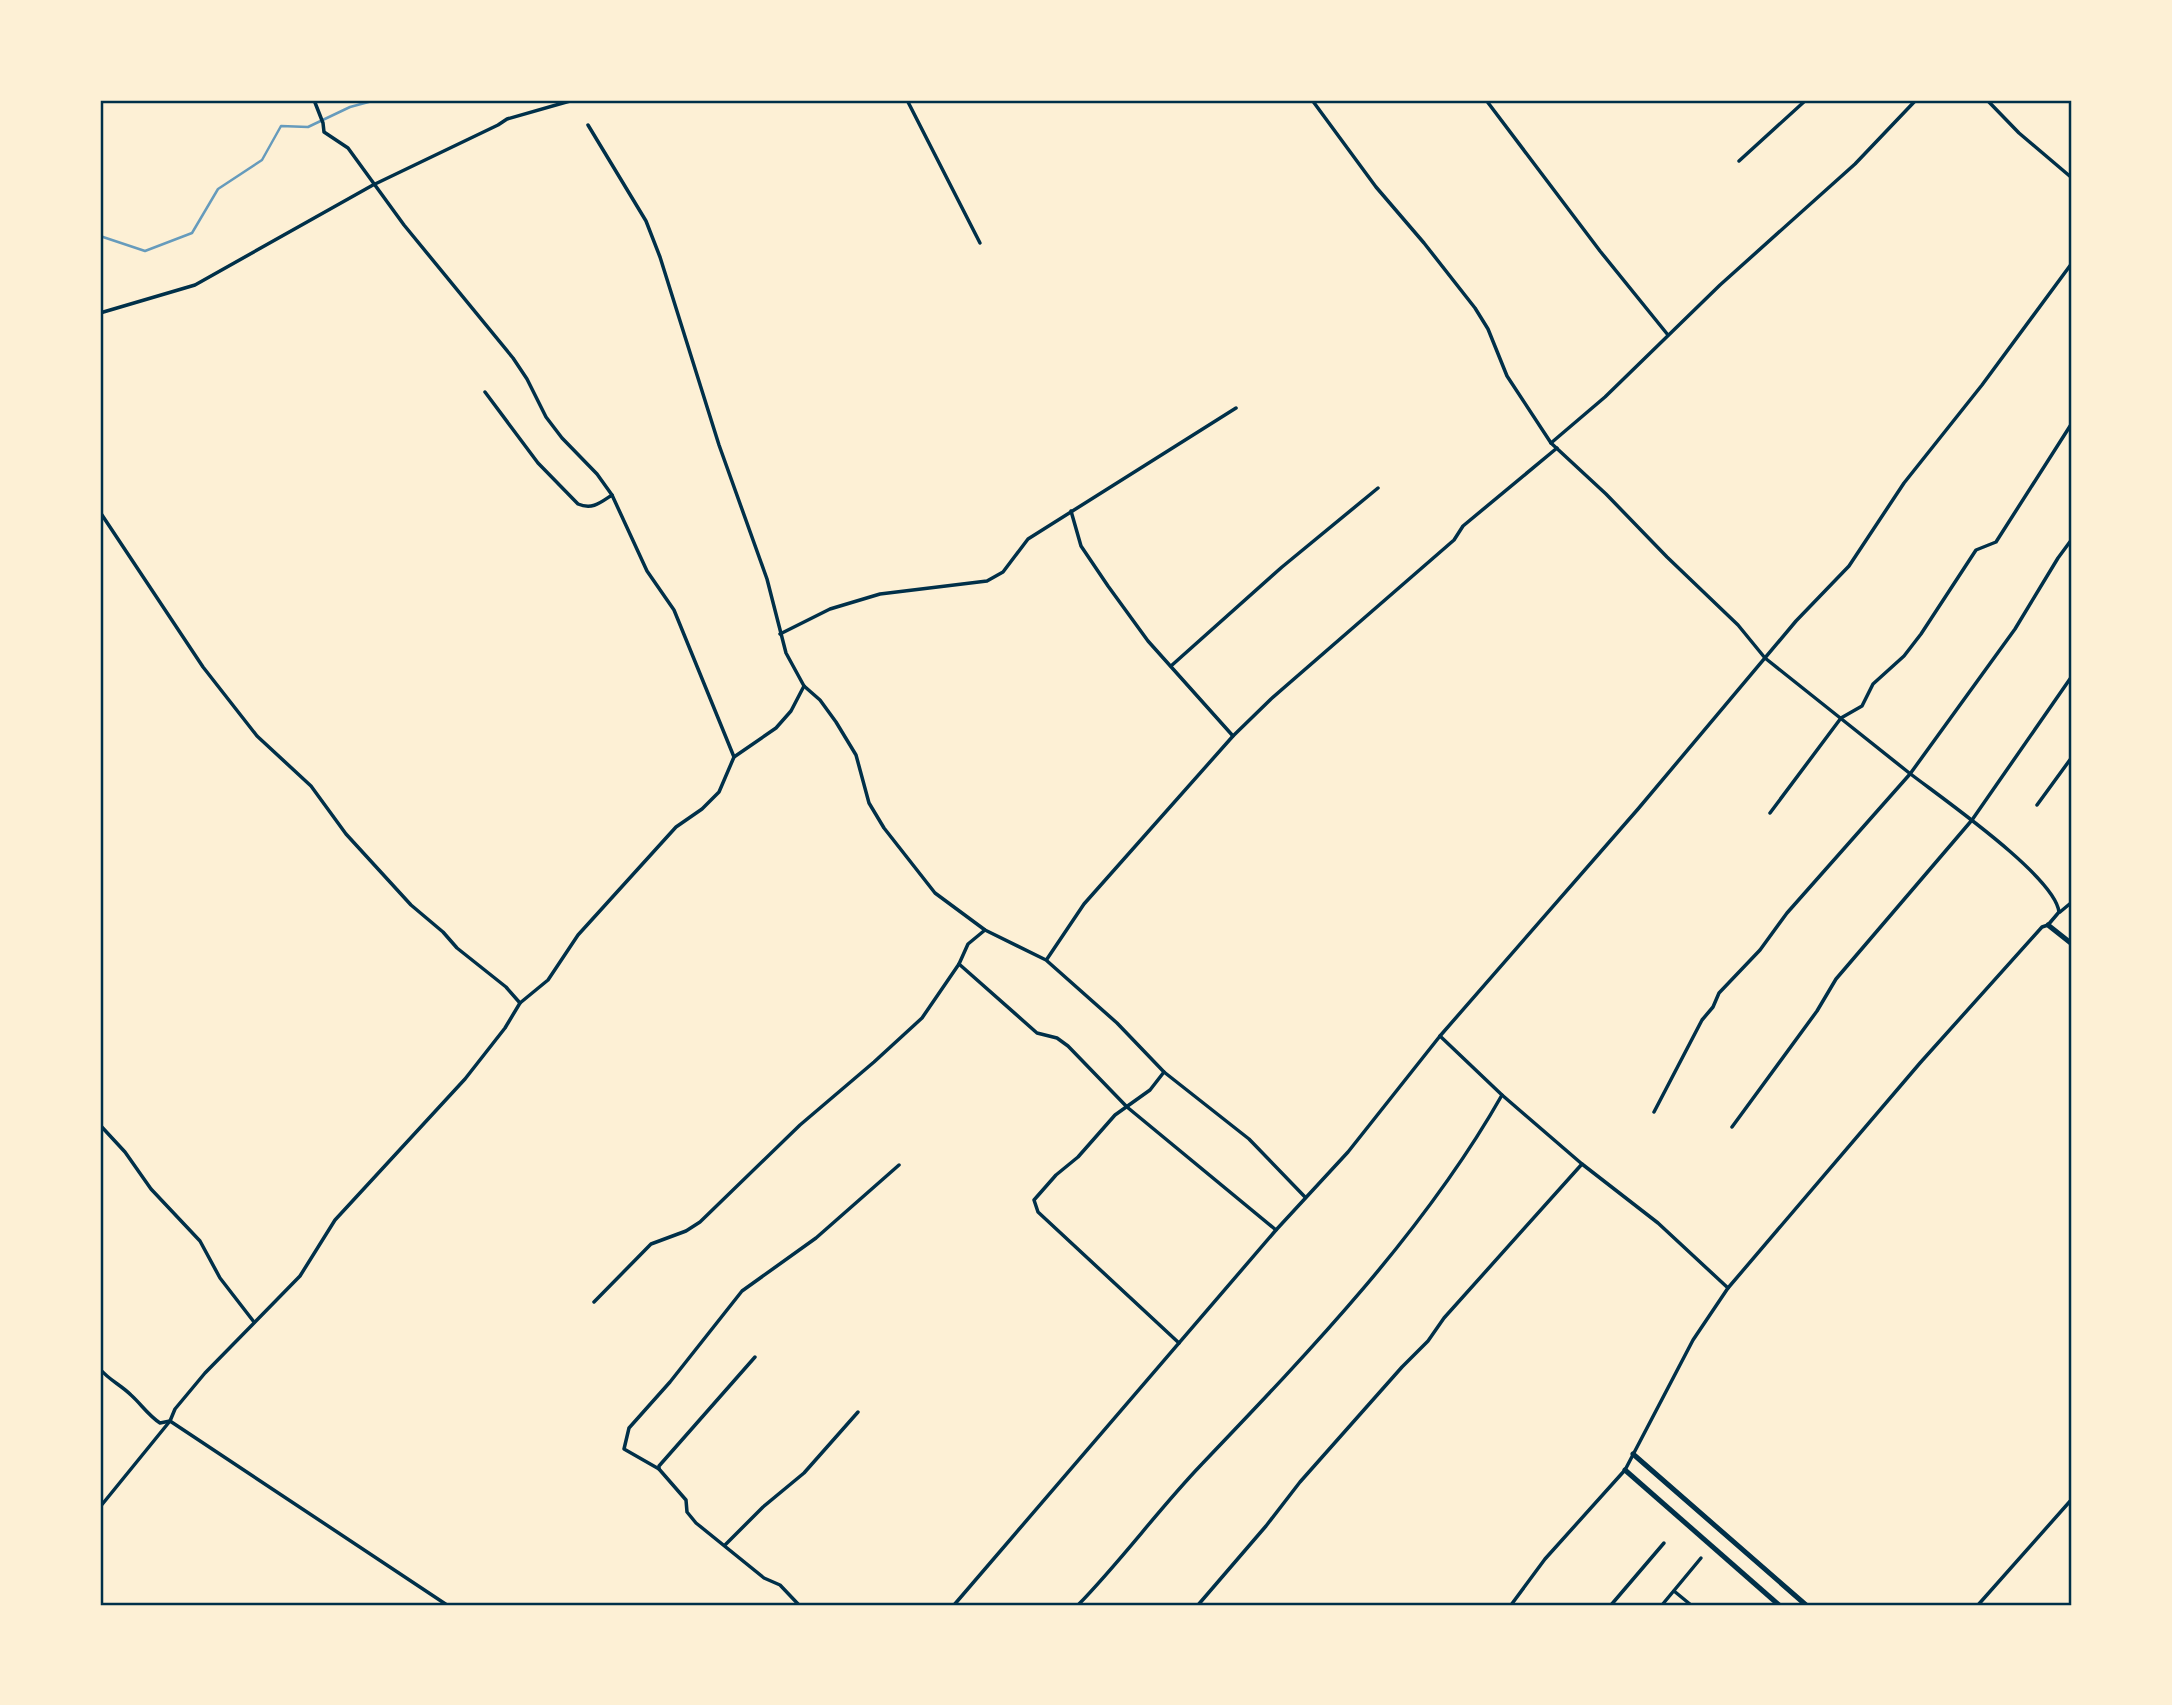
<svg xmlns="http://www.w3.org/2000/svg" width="2172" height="1705" font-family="Lato,sans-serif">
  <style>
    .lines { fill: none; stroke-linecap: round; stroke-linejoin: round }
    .stream { stroke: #669bbc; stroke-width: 2.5 }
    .minor { stroke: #003049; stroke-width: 3.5 }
    .tertiary { stroke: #003049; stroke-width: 5 }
    .neatline { fill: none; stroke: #003049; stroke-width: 2.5 }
  </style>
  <rect width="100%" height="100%" fill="#fdf0d5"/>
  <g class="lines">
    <polyline class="stream" points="100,236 145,251 192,233 218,189 262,160 281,126 308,127 350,107 376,100"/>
    <g class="minor">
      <polyline points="314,100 323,123 324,132 348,148 404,225 513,358 527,379 546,417 562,438 597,474 612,495 647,571 674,610 734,757"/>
      <polyline points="907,100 980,243"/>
      <path d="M1312 100 1376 187 1424 243 1475 308 1488 329 1507 376 1551 443 1606 494 1667 557 1738 625 1765 658C1813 696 1860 734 1908 772 1940 797 2055 876 2059 912L2048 925 2042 927 1920 1063 1728 1288 1693 1340 1625 1470 1545 1559 1511 1605"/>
      <polyline points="1486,100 1600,251 1668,335"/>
      <polyline points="1987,100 2019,133 2072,178"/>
      <polyline points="588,125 646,221 660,257 719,445 767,579 786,653 804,686 820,700 836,722 856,755 869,803 884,828 935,893 985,930 1046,960 1117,1023 1164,1072 1249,1139 1305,1197"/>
      <polyline points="1739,161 1806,100"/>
      <polyline points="100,313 195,285 373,185 498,125 507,119 570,101"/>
      <path d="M485 392 538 463 578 504C592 510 600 503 612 495"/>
      <polyline points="1551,443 1605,397 1720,285 1855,164 1916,100"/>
      <polyline points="1071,511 1081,546 1108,586 1148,641 1233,736"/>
      <polyline points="100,512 203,667 257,736 311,786 346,834 411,905 443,932 457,948 506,987 520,1003"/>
      <polyline points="780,634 830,609 880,594 987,581 1003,572 1028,539 1236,408"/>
      <polyline points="1171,666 1282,567 1378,488"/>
      <polyline points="2037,805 2072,757"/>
      <polyline points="1770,813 1841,718 1862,706 1873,684 1904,656 1921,634 1976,550 1996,542 2072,423"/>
      <polyline points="2060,912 2072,902"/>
      <polyline points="1047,959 1084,904 1233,736 1271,699 1454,540 1463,526 1557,448"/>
      <polyline points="959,964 1037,1033 1057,1038 1068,1046 1127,1107 1276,1230"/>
      <polyline points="1440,1036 1502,1095 1582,1164 1658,1223 1728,1288"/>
      <polyline points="1164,1072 1150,1090 1115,1115 1078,1157 1056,1175 1034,1200 1038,1212 1179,1343"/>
      <polyline points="1654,1112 1702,1020 1713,1007 1719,993 1760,950 1787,913 1910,774 2015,629 2058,558 2072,539"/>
      <polyline points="100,1125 125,1152 151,1189 200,1241 220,1278 254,1322"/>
      <polyline points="1732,1127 1817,1011 1836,979 1972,820 2072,676"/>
      <polyline points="594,1302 651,1244 686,1231 700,1222 800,1125 874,1062 922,1018 959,964 968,944 985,930"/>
      <polyline points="755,1357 659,1466 659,1469 686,1500 687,1512 696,1523 764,1578 780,1585 799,1605"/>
      <path d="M100 1369C109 1380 121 1385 131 1395 141 1404 148 1415 160 1423L170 1421 447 1605"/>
      <polyline points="659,1469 624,1449 629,1428 670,1382 742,1291 816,1238 899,1165"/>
      <polyline points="100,1507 170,1421 175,1409 205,1373 300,1276 335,1220 465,1079 505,1028 520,1003 548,980 578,935 676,827 702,809 719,792 734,757 776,728 791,711 804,686"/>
      <polyline points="725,1545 763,1507 804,1473 858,1412"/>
      <polyline points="1674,1591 1691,1605"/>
      <polyline points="954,1605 1276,1230 1348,1152 1440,1036 1638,809 1796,621 1849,566 1904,483 1982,385 2072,263"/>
      <path d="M1078 1605C1121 1561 1158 1510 1201 1465 1309 1352 1425 1231 1502 1095"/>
      <polyline points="1198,1605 1266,1526 1300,1482 1402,1367 1428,1341 1444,1318 1582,1164"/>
      <polyline points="1611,1605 1664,1543"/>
      <polyline points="1662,1605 1701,1558"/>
      <polyline points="1978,1605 2072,1499"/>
    </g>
    <g class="tertiary">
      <polyline points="2048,925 2072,944"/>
      <polyline points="1633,1454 1806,1605"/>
      <polyline points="1625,1470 1779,1605"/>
    </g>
  </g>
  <rect width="2172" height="1705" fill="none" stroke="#fdf0d5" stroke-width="203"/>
  <rect x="102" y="102" width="1968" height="1502" class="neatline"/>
</svg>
